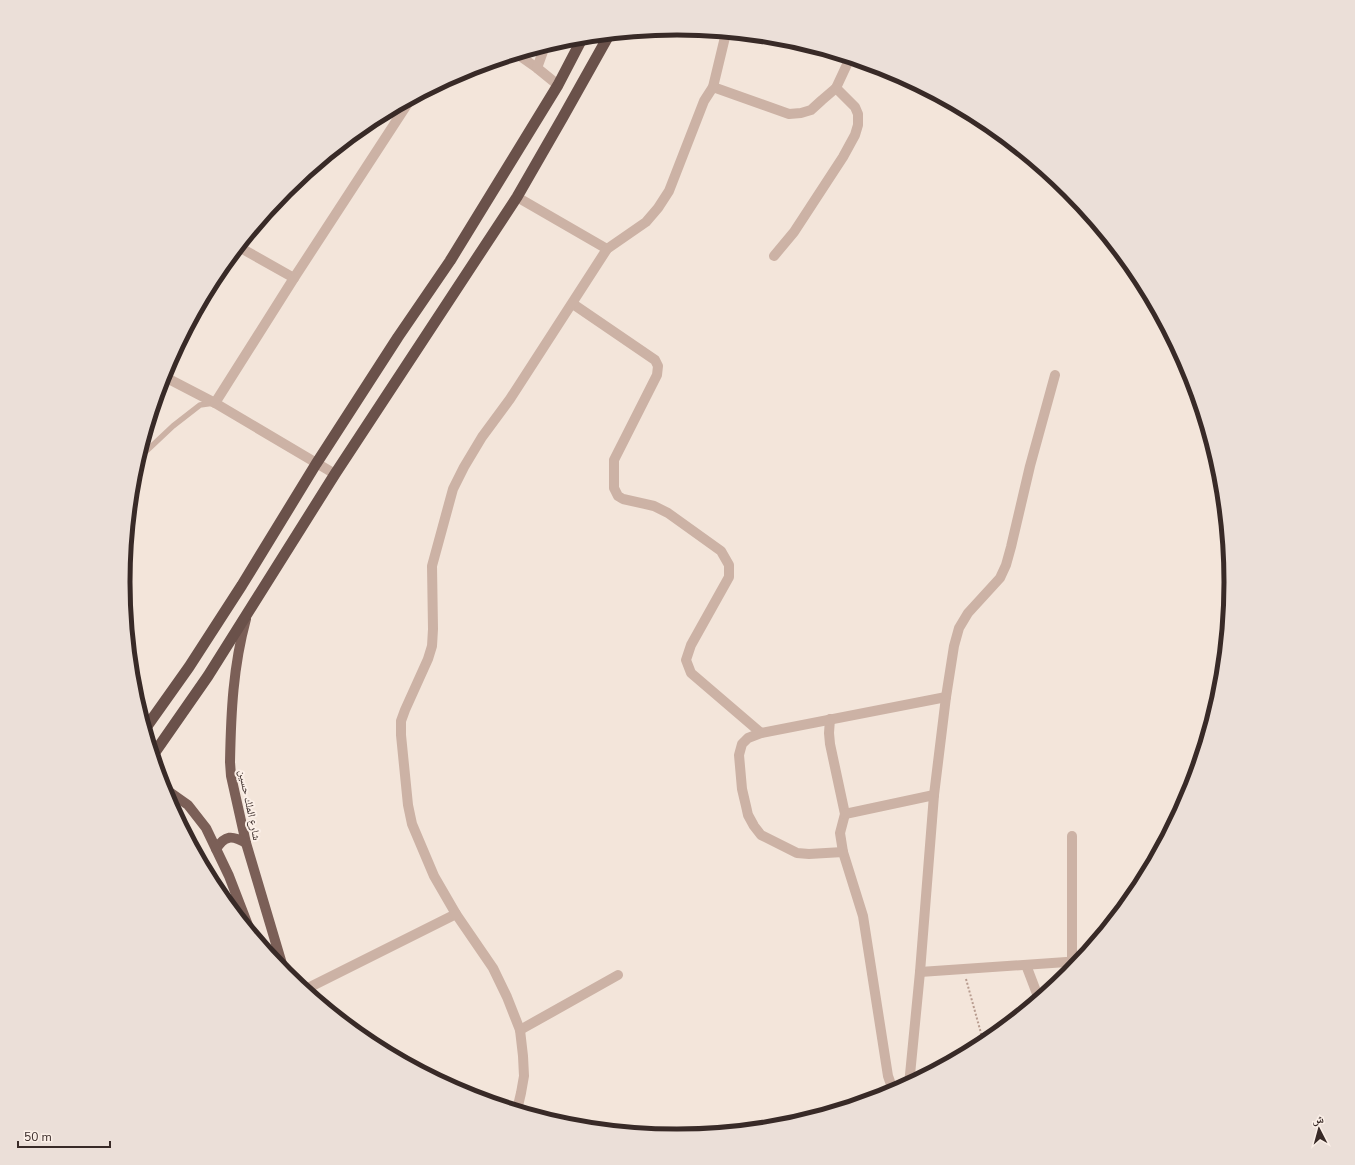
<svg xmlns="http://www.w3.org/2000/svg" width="1355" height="1165" font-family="'Nunito Sans','Noto Naskh Arabic',sans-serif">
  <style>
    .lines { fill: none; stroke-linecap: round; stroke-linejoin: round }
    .path { stroke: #b89c8f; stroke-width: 2; stroke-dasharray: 2 2; stroke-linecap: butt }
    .service { stroke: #ccb2a5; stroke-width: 5.5 }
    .minor { stroke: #ccb2a5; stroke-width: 10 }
    .primary { stroke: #7b5f57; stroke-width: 10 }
    .trunk { stroke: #6a514a; stroke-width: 11 }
    .labels { text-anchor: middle; stroke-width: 4; stroke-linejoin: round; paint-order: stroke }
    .street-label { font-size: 11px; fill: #382a27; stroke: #fbefe7 }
    .rim { fill: none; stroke: #382a27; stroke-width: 5 }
  </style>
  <rect width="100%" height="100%" fill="#f3e5da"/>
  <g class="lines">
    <polyline class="path" points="966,979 984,1044"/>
    <polyline class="service" points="139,458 173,426 200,405 214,403"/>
    <g class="minor">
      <polyline points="517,54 537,68 558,85"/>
      <polyline points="537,68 545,46"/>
      <polyline points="713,87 789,114 801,113 811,110 822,100 836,88 850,58"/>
      <polyline points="517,197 607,249"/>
      <polyline points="239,247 294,278"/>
      <polyline points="774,256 794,232 843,157 855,135 858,125 858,114 855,107 836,88"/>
      <polyline points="573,304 655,360 658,366 657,375 614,460 614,488 618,496 623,499 654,506 668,513 721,551 729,565 729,577 691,645 686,660 691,673 761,733"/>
      <polyline points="163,376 215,403 335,474"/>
      <polyline points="215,403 294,278 410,100"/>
      <polyline points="830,719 829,733 830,744 845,814 840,833 843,852 863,916 888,1076 894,1093"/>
      <polyline points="1185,804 1189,785 1200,760"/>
      <polyline points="845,814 934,795"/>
      <polyline points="843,852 809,854 797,853 761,835 754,826 748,815 746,806 742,789 739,755 742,744 748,738 761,733 946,697"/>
      <polyline points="1072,961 1072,836"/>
      <polyline points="1026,965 1039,999"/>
      <polyline points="920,972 1081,961"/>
      <polyline points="304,990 456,914"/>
      <polyline points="520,1030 618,975"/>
      <polyline points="909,1085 920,972 934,795 946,697 954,646 959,628 968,613 1000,578 1006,565 1011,547 1030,466 1055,375"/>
      <polyline points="517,1110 521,1093 524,1076 523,1056 520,1030 507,997 493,968 456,914 434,876 412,824 408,805 401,735 401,721 405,710 428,659 432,646 433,629 432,566 453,489 464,467 482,437 510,399 607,249 646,222 658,208 669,191 704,101 713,87 726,33"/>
    </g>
    <g class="primary">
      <path d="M246 619C233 667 231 712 230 762L231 776 246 843 285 974"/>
      <polyline points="164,789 171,793 188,805 206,828 229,876 251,933"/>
      <path d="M216 849C225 835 232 835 246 843"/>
    </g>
    <g class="trunk">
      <polyline points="145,729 189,667 242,585 316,464 398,337 450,261 558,85 583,37"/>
      <polyline points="153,755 208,676 335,474 517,197 563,117 609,35"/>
    </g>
  </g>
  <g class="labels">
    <g class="street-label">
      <text transform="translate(250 805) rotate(78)" y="4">شارع الملك حسين</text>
    </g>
  </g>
  <path d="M0 0H1355V1165H0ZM130 582a547 547 0 1 1 1094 0a547 547 0 1 1-1094 0Z" fill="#ebdfd8" fill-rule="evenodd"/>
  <path class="rim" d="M130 582a547 547 0 1 1 1094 0a547 547 0 1 1-1094 0Z"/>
  <g transform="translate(1319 1129) rotate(354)" stroke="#fbefe7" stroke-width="3" paint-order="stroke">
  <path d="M0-3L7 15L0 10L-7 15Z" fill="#382a27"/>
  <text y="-6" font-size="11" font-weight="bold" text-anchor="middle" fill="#382a27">ش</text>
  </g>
  <path d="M18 1141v6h92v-6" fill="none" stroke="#382a27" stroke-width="2"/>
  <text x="24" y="1141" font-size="12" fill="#382a27" stroke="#fbefe7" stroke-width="3" paint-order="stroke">50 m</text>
</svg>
